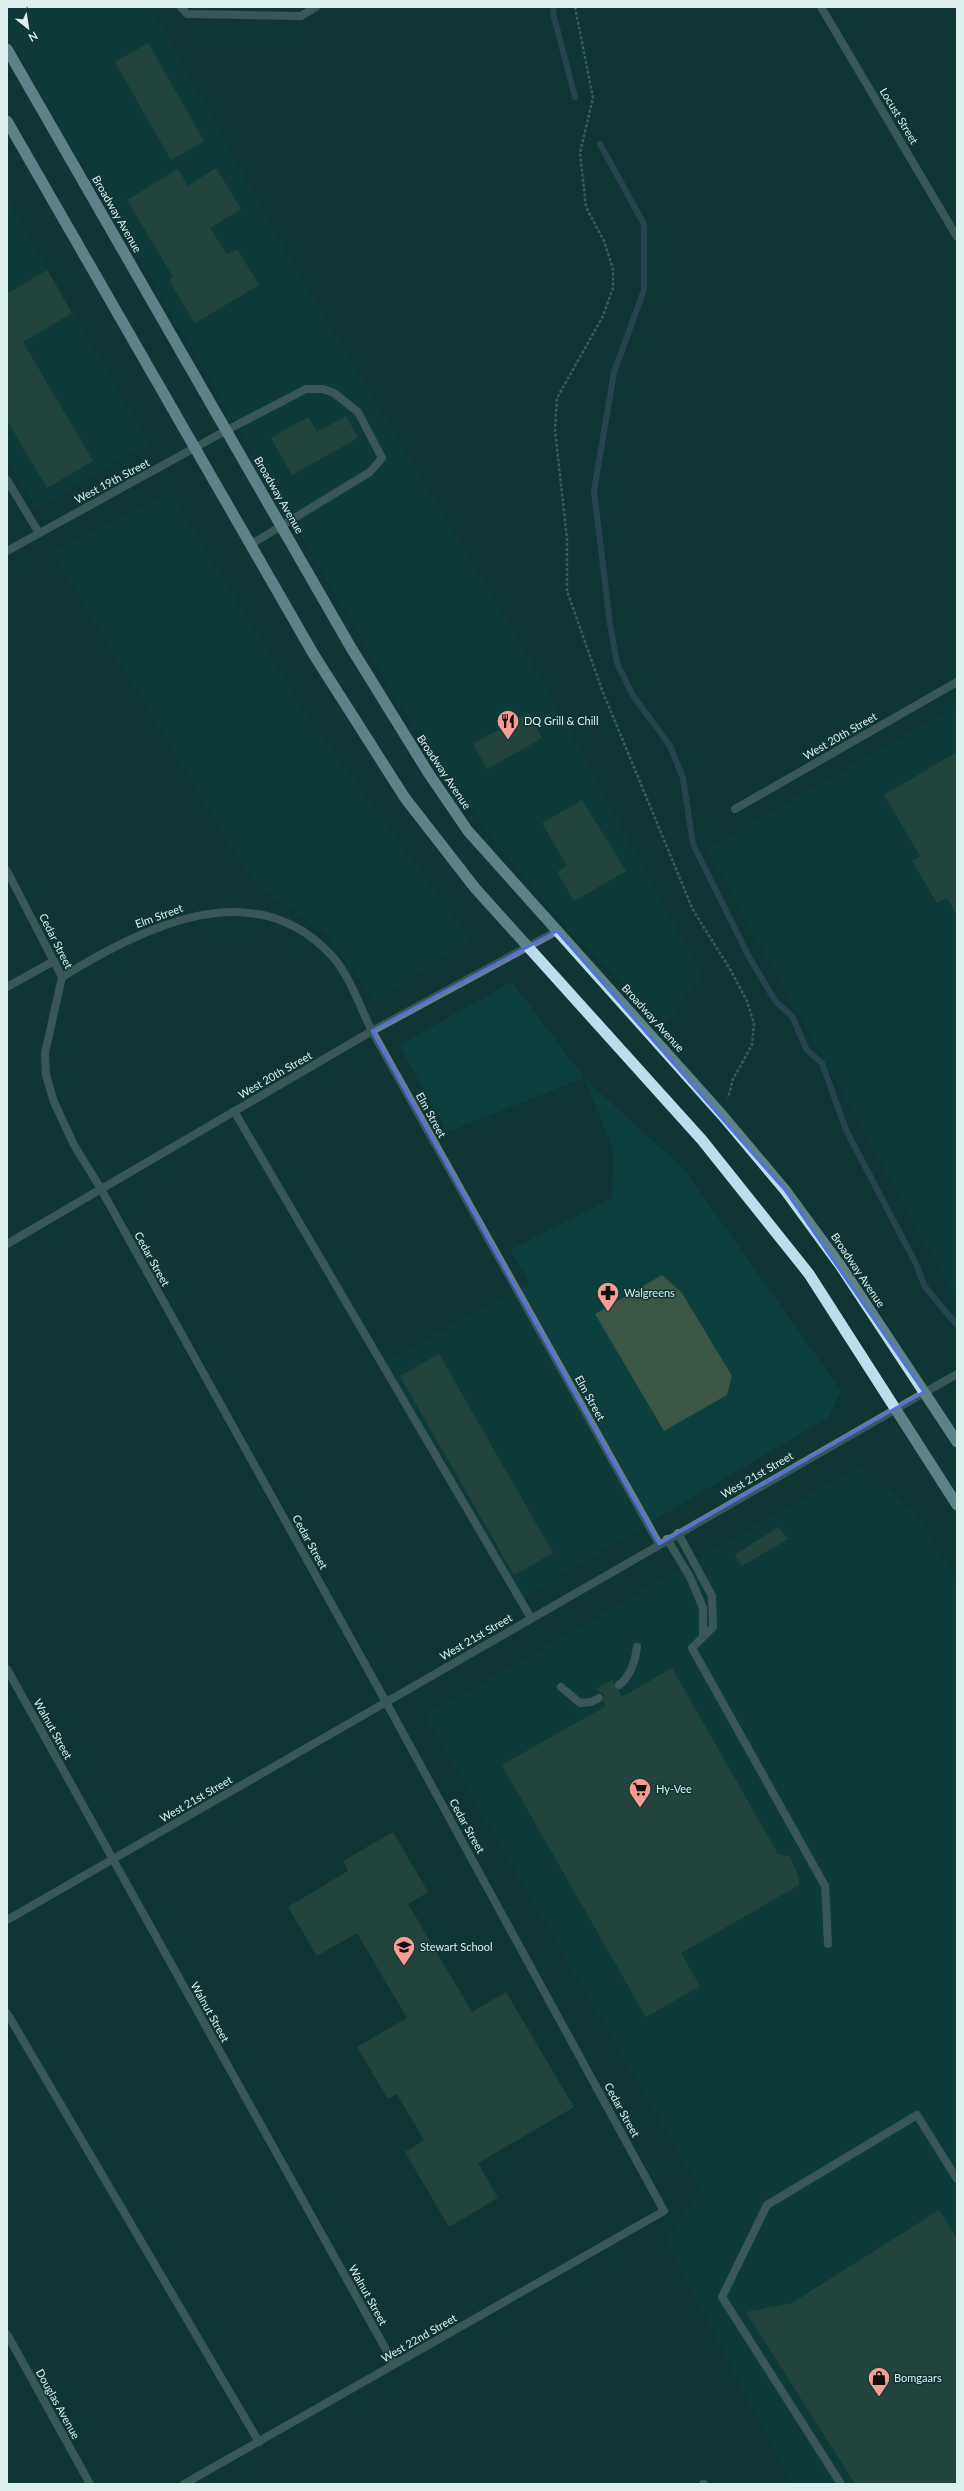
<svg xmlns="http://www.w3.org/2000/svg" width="964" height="2491" font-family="Lato,sans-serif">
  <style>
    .built { fill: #0b403e }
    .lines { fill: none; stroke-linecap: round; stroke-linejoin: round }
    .stream { stroke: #42556c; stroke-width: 6 }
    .building { fill: #3b5645 }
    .path { stroke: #6f8d8b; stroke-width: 2.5; stroke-dasharray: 3 2; stroke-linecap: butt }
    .service { stroke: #6f7e84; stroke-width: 8 }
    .minor { stroke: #6f7e84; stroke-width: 8 }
    .tertiary { stroke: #6f7e84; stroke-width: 8 }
    .trunk { stroke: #bcdeea; stroke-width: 11 }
    .marked { fill: none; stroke: #4c76dd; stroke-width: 3; stroke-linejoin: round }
    .labels { text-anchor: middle; stroke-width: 3; stroke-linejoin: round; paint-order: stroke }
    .street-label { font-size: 11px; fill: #dbefed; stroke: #0f3634 }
    .poi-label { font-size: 11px; fill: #dbefed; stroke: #0f3634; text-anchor: start }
  </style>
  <rect width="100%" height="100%" fill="#0f3634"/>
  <g class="built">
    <polygon points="7,7 151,7 287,253 545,685 702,976 666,1023 571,933 491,837 400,705 7,34"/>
    <polygon points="7,199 149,443 36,509 7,459"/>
    <polygon points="170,491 303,710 470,939 375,1002 326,934 255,885 52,552"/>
    <polygon points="957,705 957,1301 707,849"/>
    <polygon points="512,982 584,1078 684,1169 841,1391 829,1417 517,1601 381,1363 530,1284 510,1250 612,1198 613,1149 584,1078 447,1132 399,1045"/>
    <polygon points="859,1466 913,1510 957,1578 957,2484 791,2484 666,2239 700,2189 425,1716"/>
  </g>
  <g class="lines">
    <g class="stream">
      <polyline points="553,7 554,17 575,97"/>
      <polyline points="600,144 644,224 644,290 614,372 594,491 610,624 617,663 632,694 670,746 683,778 693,844 749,957 776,1002 792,1016 807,1050 822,1063 846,1130 916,1264 925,1287 957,1325"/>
    </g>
  </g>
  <g class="building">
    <polygon points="148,43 204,141 171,160 115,62"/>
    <polygon points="216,168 241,209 210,228 227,255 237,249 259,285 195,323 169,280 173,277 127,200 178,169 188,186"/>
    <polygon points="47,270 72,313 23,342 93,461 47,488 7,420 7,294"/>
    <polygon points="346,416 358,438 292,475 271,438 308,417 317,432"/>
    <polygon points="528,713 542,738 487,769 473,744"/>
    <polygon points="957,752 957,915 947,898 937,903 912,861 920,856 884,795"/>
    <polygon points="582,800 626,871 574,901 557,872 567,866 542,823"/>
    <polygon points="662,1275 682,1293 732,1376 727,1395 664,1431 595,1314"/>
    <polygon points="439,1354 553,1553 514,1575 400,1376"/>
    <polygon points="778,1527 788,1539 742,1566 735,1555"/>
    <polygon points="672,1668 778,1854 790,1856 799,1878 799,1885 681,1953 700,1986 646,2017 502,1765 606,1706 603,1701 604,1695 596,1689 612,1680 622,1697"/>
    <polygon points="393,1832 428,1892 408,1904 472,2012 506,1992 574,2107 478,2163 498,2198 449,2227 405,2152 424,2140 397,2094 388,2099 357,2047 407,2018 357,1933 317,1956 288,1907 348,1871 343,1861"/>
    <polygon points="939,2210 957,2238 957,2484 855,2484 746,2312 792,2303"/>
  </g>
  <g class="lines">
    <polyline class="path" points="575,7 593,98 580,153 586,207 604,241 613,269 613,288 603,316 557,398 555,430 567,539 567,591 602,690 693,910 730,969 747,1001 754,1024 752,1045 733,1079 728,1098"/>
    <g class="service">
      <polyline points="227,430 306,389 323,389 334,393 358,412 382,458 370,472 250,545"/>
      <polyline points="7,480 39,533"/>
      <polyline points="7,987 54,961"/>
      <polyline points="234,1111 531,1618"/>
      <path d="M619 1685C631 1676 635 1662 637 1647"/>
      <polyline points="561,1687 580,1703 591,1702 599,1698"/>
      <polyline points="7,2013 259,2442"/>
      <polyline points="841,2484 722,2297 767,2205 917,2115 957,2179"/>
    </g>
    <g class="minor">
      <polyline points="181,7 187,14 301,16 316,7"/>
      <polyline points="821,7 957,237"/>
      <polyline points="735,809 957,682"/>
      <polyline points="7,871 62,977 45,1053 46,1075 54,1102 74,1145 101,1189 386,1702 664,2211 184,2484"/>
      <path d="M62 977C143 928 253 870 332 956 350 976 360 1007 372 1031L659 1544"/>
      <polyline points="7,1244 372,1031 557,931"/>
      <polyline points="678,1533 712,1596 713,1627 692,1648 825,1886 828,1944"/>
      <polyline points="667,1539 690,1577 703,1608 703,1637"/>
      <polyline points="7,1669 394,2364"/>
      <polyline points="703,2484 704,2484"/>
    </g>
    <g class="tertiary">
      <polyline points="7,551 227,430"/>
      <polyline points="7,1920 957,1374"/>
      <polyline points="7,2334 90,2484"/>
    </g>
    <g class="trunk">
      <polyline points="7,49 350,646 429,774 468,831 722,1115 785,1190 840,1265 957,1442"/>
      <polyline points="7,121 314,655 405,798 475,888 702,1140 809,1274 957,1505"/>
    </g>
  </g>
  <path d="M0 0H964V2491H0ZM557 931 785 1190 924 1392 659 1544 372 1031Z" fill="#0f3634" fill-opacity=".55" fill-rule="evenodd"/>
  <path class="marked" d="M557 931 785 1190 924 1392 659 1544 372 1031Z"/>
  <defs>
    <g id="restaurant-pin" transform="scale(1.15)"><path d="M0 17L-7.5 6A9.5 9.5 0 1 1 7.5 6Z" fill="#f59c94" stroke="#0f3634"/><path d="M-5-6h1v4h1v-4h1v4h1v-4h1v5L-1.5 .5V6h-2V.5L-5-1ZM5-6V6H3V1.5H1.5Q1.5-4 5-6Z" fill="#111"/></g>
    <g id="pharmacy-pin" transform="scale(1.15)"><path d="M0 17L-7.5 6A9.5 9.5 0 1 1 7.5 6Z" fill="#f59c94" stroke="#0f3634"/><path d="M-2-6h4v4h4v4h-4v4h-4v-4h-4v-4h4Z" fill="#111"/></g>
    <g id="supermarket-pin" transform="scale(1.15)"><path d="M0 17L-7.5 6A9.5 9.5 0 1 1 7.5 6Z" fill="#f59c94" stroke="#0f3634"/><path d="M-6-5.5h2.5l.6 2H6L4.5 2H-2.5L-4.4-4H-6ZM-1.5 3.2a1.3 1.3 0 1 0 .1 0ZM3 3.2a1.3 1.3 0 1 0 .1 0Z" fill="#111"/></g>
    <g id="school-pin" transform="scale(1.15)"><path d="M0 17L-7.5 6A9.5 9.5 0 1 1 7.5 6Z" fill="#f59c94" stroke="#0f3634"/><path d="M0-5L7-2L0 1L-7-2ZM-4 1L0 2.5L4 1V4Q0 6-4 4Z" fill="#111"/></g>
    <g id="shop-pin" transform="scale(1.15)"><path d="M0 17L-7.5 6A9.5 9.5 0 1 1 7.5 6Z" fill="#f59c94" stroke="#0f3634"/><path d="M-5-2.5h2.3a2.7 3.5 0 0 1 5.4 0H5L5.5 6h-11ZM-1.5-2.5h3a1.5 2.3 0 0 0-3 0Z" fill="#111"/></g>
  </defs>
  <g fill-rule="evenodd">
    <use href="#restaurant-pin" x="508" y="721"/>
    <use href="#pharmacy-pin" x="608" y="1293"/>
    <use href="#supermarket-pin" x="640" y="1789"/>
    <use href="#school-pin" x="404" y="1947"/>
    <use href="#shop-pin" x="879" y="2378"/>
  </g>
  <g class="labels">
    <g class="street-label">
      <text transform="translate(899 116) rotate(59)" y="4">Locust Street</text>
      <text transform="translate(117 214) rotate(60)" y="4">Broadway Avenue</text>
      <text transform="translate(112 481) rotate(-28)" y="4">West 19th Street</text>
      <text transform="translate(279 495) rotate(60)" y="4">Broadway Avenue</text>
      <text transform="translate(840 736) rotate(-30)" y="4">West 20th Street</text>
      <text transform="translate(444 772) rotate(56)" y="4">Broadway Avenue</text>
      <text transform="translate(159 916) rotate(-20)" y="4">Elm Street</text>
      <text transform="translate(56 941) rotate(63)" y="4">Cedar Street</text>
      <text transform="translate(653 1018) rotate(48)" y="4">Broadway Avenue</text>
      <text transform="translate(275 1075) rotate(-30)" y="4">West 20th Street</text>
      <text transform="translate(431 1115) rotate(61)" y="4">Elm Street</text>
      <text transform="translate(152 1259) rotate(61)" y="4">Cedar Street</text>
      <text transform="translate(858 1270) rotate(56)" y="4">Broadway Avenue</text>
      <text transform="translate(590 1398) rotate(61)" y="4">Elm Street</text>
      <text transform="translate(757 1475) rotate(-30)" y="4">West 21st Street</text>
      <text transform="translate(310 1542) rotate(61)" y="4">Cedar Street</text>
      <text transform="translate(476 1637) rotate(-30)" y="4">West 21st Street</text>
      <text transform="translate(53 1729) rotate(61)" y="4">Walnut Street</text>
      <text transform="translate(196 1799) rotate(-30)" y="4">West 21st Street</text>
      <text transform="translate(467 1826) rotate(61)" y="4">Cedar Street</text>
      <text transform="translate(210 2012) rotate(61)" y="4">Walnut Street</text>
      <text transform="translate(622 2110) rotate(61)" y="4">Cedar Street</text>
      <text transform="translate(368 2295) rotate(61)" y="4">Walnut Street</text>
      <text transform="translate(419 2338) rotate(-30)" y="4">West 22nd Street</text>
      <text transform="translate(58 2404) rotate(61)" y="4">Douglas Avenue</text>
    </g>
    <g class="poi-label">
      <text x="524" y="725">DQ Grill &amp; Chill</text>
      <text x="624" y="1297">Walgreens</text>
      <text x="656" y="1793">Hy-Vee</text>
      <text x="420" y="1951">Stewart School</text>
      <text x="894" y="2382">Bomgaars</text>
    </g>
  </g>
  <rect width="964" height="2491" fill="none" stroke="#dbefed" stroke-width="16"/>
  <g transform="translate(28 28) rotate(150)" stroke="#0f3634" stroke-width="3" paint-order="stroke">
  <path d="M0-3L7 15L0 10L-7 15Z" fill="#dbefed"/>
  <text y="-6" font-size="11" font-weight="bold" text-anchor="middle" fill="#dbefed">N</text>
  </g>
</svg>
